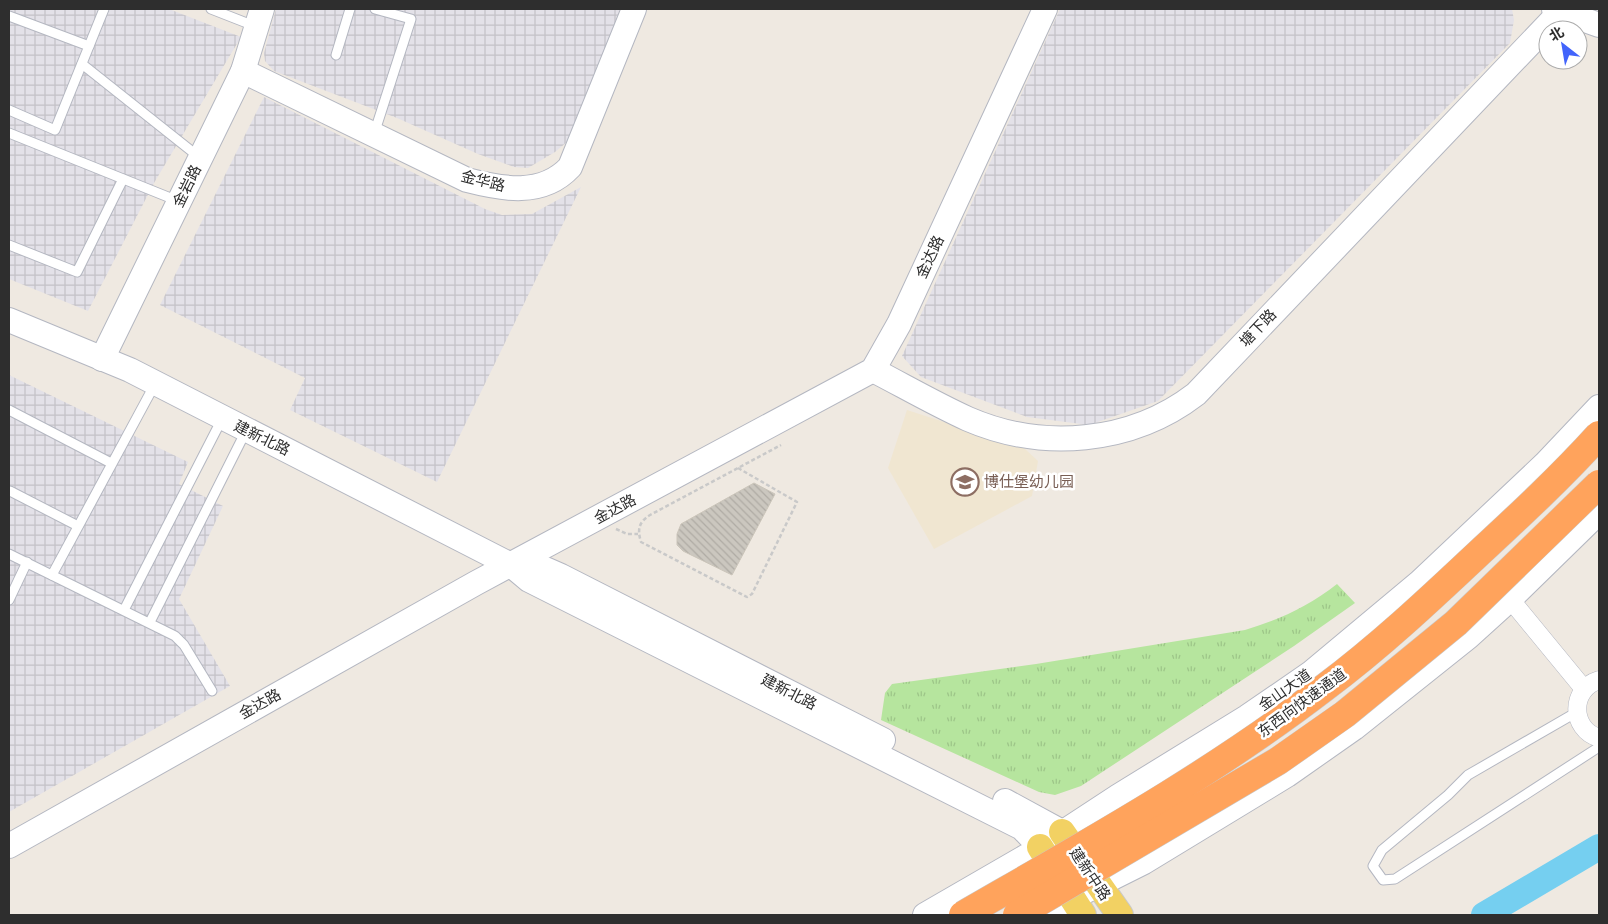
<svg xmlns="http://www.w3.org/2000/svg" width="1608" height="924" font-family="Manrope,'Noto Sans SC',sans-serif">
  <style>
    .industrial { fill: url(#industrial-grid) }
    .education { fill: #f0e6d1 }
    .park { fill: url(#park-tufts) }
    .lines { fill: none; stroke-linecap: round; stroke-linejoin: round }
    .river { stroke: #75cff0; stroke-width: 26 }
    .building { fill: url(#building-back-hatch); stroke: #cbc5ba }
    .lane-casing { stroke: #b4b7c1; stroke-width: 11 }
    .street-casing { stroke: #b4b7c1; stroke-width: 19 }
    .secondary-casing { stroke: #b4b7c1; stroke-width: 26 }
    .primary-casing { stroke: #c9c9c9; stroke-width: 28 }
    .path { stroke: #c9c9c9; stroke-width: 2.5; stroke-dasharray: 4 2.5; stroke-linecap: butt }
    .lane { stroke: #fff; stroke-width: 9 }
    .street { stroke: #fff; stroke-width: 18 }
    .secondary { stroke: #fff; stroke-width: 24 }
    .primary { stroke: #f2d163; stroke-width: 26 }
    .highway-bridge-casing { stroke: #c9c9c9; stroke-width: 29; stroke-linecap: butt }
    .highway-bridge { stroke: #ffa35c; stroke-width: 28 }
    .labels { text-anchor: middle; stroke-width: 5; stroke-linejoin: round; paint-order: stroke }
    .street-label { font-size: 15px; fill: #2e2e2e; stroke: #fff }
    .education-label { font-size: 15px; fill: #785e54; stroke: #fff; text-anchor: start }
  </style>
  <defs>
    <pattern id="industrial-grid" width="8" height="8" patternUnits="userSpaceOnUse" patternTransform="scale(1.25)"><rect width="8" height="8" fill="#e3e1e8"/><path d="M0 4h8M4 0v8" fill="none" stroke="#c3c1c7"/></pattern>
    <pattern id="park-tufts" width="24" height="20" patternUnits="userSpaceOnUse" patternTransform="scale(1.25)"><rect width="24" height="20" fill="#b6e59e"/><path d="M3 7l-1-3M5 7V3M7 7l1-3M15 17l-1-3M17 17v-4M19 17l1-3" fill="none" stroke="#9dc588"/></pattern>
    <pattern id="building-back-hatch" width="6" height="6" patternUnits="userSpaceOnUse" patternTransform="scale(1.25)"><rect width="6" height="6" fill="#cbc7bf"/><path d="M-1 5l2 2M0 0l6 6M5-1l2 2" fill="none" stroke="#afaba4"/></pattern>
  </defs>
  <rect width="100%" height="100%" fill="#efe9e1"/>
  <g class="industrial">
    <polygon points="9,9 169,9 241,37 154,183 88,311 9,279"/>
    <polygon points="276,9 620,9 577,127 567,142 555,152 528,168 514,167 478,154 397,118 274,71 265,61 264,53"/>
    <polygon points="1060,9 1512,9 1514,20 1510,43 1158,401 1089,425 1027,417 921,377 902,356"/>
    <polygon points="264,97 485,209 502,215 532,214 581,187 437,482 290,410 305,378 160,305"/>
    <polygon points="9,375 188,462 179,484 223,506 179,599 230,686 9,812"/>
  </g>
  <polygon class="education" points="907,410 1024,448 1038,461 1032,496 934,549 888,468"/>
  <path class="park" d="M1337 584 1355 603 1294 646 1081 786 1055 795 1039 792 881 720 885 693 892 684 1036 664 1245 630C1279 620 1309 606 1337 584Z"/>
  <g class="lines">
    <polyline class="river" points="1484,915 1599,847"/>
  </g>
  <polygon class="building" points="754,483 775,494 732,575 683,551 677,545 677,534 681,524"/>
  <g class="lines">
    <g class="lane-casing">
      <g id="lane">
        <polyline points="211,9 257,27"/>
        <polyline points="9,16 89,46"/>
        <polyline points="336,55 350,9"/>
        <polyline points="82,64 199,157"/>
        <polyline points="9,110 55,130 104,9"/>
        <polyline points="9,133 178,201"/>
        <polyline points="374,134 411,19 375,9"/>
        <polyline points="9,245 77,272 123,179"/>
        <polyline points="9,410 111,463"/>
        <polyline points="10,491 78,526"/>
        <polyline points="9,554 175,636 184,645 212,691"/>
        <polyline points="52,575 155,384"/>
        <polyline points="9,600 27,562"/>
        <polyline points="124,610 222,419"/>
        <polyline points="150,622 246,431"/>
        <polyline points="1577,712 1468,775 1448,795 1382,850 1373,866 1383,880 1395,879 1599,747"/>
      </g>
    </g>
    <g class="street-casing">
      <g id="street">
        <polyline points="1510,599 1584,689"/>
        <path d="M1599 680C1570 689 1570 729 1599 738"/>
      </g>
    </g>
    <g class="secondary-casing">
      <g id="secondary">
        <polyline points="1554,9 1599,25"/>
        <path d="M243 71 467 180C502 189 542 197 570 167L634 9"/>
        <polyline points="9,320 130,370 511,565 529,580 1022,828 1040,847"/>
        <polyline points="102,359 243,71 262,9"/>
        <path d="M873 370C904 386 935 404 968 419 1042 451 1131 444 1196 394L1561 11"/>
        <polyline points="513,565 545,569 561,576 883,740"/>
        <polyline points="1005,801 1062,832"/>
        <polyline points="9,846 476,583 873,370 899,324 1045,9"/>
        <polyline points="1054,907 1144,862 1287,775 1354,728 1468,637 1510,599 1599,512"/>
        <polyline points="925,915 1027,856 1117,797 1247,717 1311,673 1420,582 1546,463 1599,407"/>
      </g>
    </g>
    <g class="primary-casing">
      <g id="primary">
        <polyline points="1062,832 1120,915"/>
        <polyline points="1040,847 1083,915"/>
      </g>
    </g>
    <g class="path">
      <path d="M738 468 797 502 752 594 747 597 641 542C637 529 639 522 650 515L781 445"/>
      <polyline points="616,529 627,534 638,534"/>
    </g>
    <use href="#lane" class="lane"/>
    <use href="#street" class="street"/>
    <use href="#secondary" class="secondary"/>
    <use href="#primary" class="primary"/>
    <g class="highway-bridge-casing">
      <g id="highway-bridge">
        <path d="M963 915C1086 844 1211 775 1324 688 1379 647 1429 600 1479 553 1520 515 1561 477 1599 435"/>
        <polyline points="1017,915 1278,761 1345,714 1456,623 1599,484"/>
      </g>
    </g>
    <use href="#highway-bridge" class="highway-bridge"/>
  </g>
  <defs>
    <g id="school-ring" transform="scale(1.4375)"><circle r="9.5" fill="#fff" stroke="#8d6e63" stroke-width="1.5"/><path d="M0-5L7-2L0 1L-7-2ZM-4 1L0 2.5L4 1V4Q0 6-4 4Z" fill="#8d6e63"/></g>
  </defs>
  <g fill-rule="evenodd">
    <use href="#school-ring" x="965" y="482"/>
  </g>
  <g class="labels">
    <g class="street-label">
      <text transform="translate(483 181) rotate(14)" y="5">金华路</text>
      <text transform="translate(187 186) rotate(-64)" y="5">金岩路</text>
      <text transform="translate(930 257) rotate(-65)" y="5">金达路</text>
      <text transform="translate(1258 328) rotate(-46)" y="5">塘下路</text>
      <text transform="translate(262 438) rotate(26)" y="5">建新北路</text>
      <text transform="translate(615 509) rotate(-28)" y="5">金达路</text>
      <text transform="translate(1285 690) rotate(-35)" y="5">金山大道</text>
      <text transform="translate(789 692) rotate(27)" y="5">建新北路</text>
      <text transform="translate(1302 703) rotate(-36)" y="5">东西向快速通道</text>
      <text transform="translate(260 704) rotate(-29)" y="5">金达路</text>
      <text transform="translate(1090 874) rotate(56)" y="5">建新中路</text>
    </g>
    <g class="education-label">
      <text x="984" y="487">博仕堡幼儿园</text>
    </g>
  </g>
  <rect width="1608" height="924" fill="none" stroke="#2e2e2e" stroke-width="20"/>
  <g transform="translate(1563 45) rotate(329)"><circle r="24" fill="#ffffff" stroke="#ababab"/>
  <path d="M0-4L9 19L0 12L-9 19Z" fill="#4264fb"/>
  <text y="-8" font-size="14" font-weight="bold" text-anchor="middle" fill="#2e2e2e">北</text>
  </g>
</svg>
